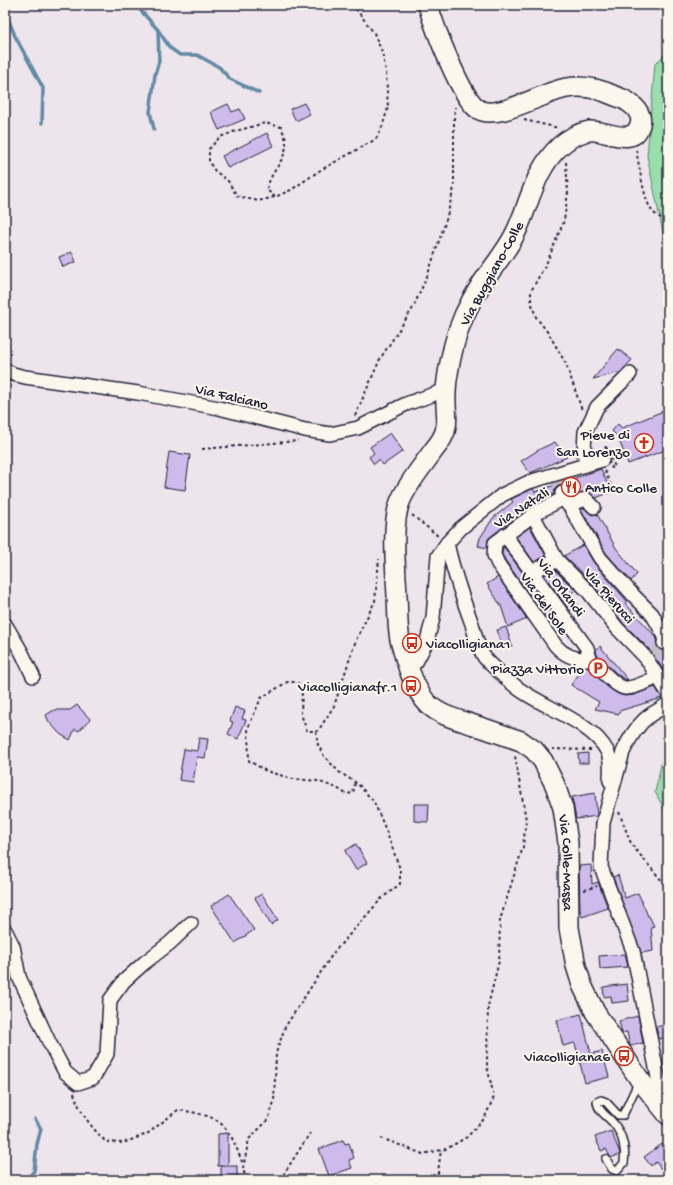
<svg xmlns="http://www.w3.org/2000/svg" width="673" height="1185" font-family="'Gochi Hand',sans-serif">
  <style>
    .green { fill: #99dfac; stroke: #5e8074 }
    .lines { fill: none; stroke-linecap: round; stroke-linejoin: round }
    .stream { stroke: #608aa4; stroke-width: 3.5 }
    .building { fill: #cebbeb; stroke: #22223b }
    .street-tunnel { stroke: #c5bec9; stroke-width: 13; stroke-dasharray: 13 6; stroke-linecap: butt }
    .lane-casing { stroke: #22223b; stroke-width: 10 }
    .street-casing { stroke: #22223b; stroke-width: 16 }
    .secondary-casing { stroke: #22223b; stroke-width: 22 }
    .path { stroke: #22223b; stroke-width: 2; stroke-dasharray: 3 3; stroke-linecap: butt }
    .lane { stroke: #fbf7ec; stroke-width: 7 }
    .street { stroke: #fbf7ec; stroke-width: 13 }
    .secondary { stroke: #fbf7ec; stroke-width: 19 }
    .labels { text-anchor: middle; stroke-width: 4; stroke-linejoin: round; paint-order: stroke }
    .street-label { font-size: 15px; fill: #22223b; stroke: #fbf7ec }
    .poi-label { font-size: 15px; fill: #22223b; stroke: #fbf7ec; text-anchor: end }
  </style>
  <rect width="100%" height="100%" fill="#eee5ec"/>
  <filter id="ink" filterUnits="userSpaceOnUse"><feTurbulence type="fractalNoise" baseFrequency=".025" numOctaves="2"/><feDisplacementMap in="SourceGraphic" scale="8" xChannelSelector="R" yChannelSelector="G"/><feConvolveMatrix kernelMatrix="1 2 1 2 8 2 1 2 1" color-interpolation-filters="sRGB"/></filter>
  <g filter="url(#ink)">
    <g class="green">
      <polygon points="668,51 668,257 647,156 655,64"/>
      <polygon points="668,744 668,816 655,792 665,747"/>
    </g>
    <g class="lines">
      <g class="stream">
        <polyline points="136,5 158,30 159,61 155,75 150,112 154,129"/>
        <polyline points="5,11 15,36 43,88 42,123"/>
        <polyline points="158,30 170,48 180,55 197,55 219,67 230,79 259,93"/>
        <polyline points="26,1180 34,1171 37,1144 41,1129 35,1119"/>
      </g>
    </g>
    <g class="building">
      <polygon points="304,103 310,114 296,121 290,109"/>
      <polygon points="228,104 232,112 240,109 245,119 219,130 211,112"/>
      <polygon points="267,133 273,146 228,168 222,156"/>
      <polygon points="72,252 76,262 63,267 59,257"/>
      <polygon points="618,349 632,360 624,368 621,372 593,379"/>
      <polygon points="668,409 668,449 628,464 618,437 612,431 618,424 622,428"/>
      <polygon points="390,433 403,451 383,465 379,460 374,464 369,457 374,453 370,447"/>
      <polygon points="555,442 567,457 530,473 521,461 540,449"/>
      <polygon points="169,452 190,455 185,490 164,487"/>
      <polygon points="601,469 611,492 596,498 587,491 572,495 566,486 562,485 558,486 555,489 554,494 531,506 490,537 488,539 487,548 478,546 480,538 493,518 513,502 511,499 532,489 533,489 535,492"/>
      <polygon points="584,508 592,515 597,514 616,548 637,574 631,581 606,553 581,509"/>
      <polygon points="530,527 546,556 534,562 516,537"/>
      <polygon points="583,545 594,563 627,601 625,603 657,638 656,644 658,648 661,651 668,650 668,678 652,652 623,623 593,584 564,556"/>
      <polygon points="503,547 504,547 555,618 549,622 505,560 502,554"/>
      <polygon points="555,570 575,590 571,594 578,605 570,611 544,575"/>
      <polygon points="498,577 527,619 508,627 501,606 487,584"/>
      <polygon points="506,627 512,646 503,649 497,630"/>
      <polygon points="600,646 628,680 624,679 617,674 597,655 596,650"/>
      <polygon points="584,667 587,667 607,686 618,694 625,696 634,695 655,687 662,698 619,711 619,714 595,709 599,702 571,685"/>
      <polygon points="77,705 90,719 79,731 75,729 70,740 60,734 49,722 46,715 54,710 70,710"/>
      <polygon points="235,707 245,711 242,719 246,720 238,739 228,734 233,722 230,721"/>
      <polygon points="199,738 208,739 205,758 197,757 193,782 179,780 184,749 197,751"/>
      <polygon points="588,753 588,763 579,763 578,754"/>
      <polygon points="595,793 597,816 576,819 572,797"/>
      <polygon points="414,804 429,804 428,822 414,821"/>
      <polygon points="356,844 367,863 356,870 345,851"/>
      <polygon points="591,865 592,884 598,882 608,908 582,917 580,910 579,866"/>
      <polygon points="618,875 625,898 638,893 648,916 649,916 654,926 651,927 653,951 641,953 613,877"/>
      <polygon points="229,894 254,930 235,943 211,906"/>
      <polygon points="262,894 278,920 271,925 255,898"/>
      <polygon points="625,954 628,967 600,969 599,956"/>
      <polygon points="627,984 629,1001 612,1003 611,996 604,997 603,987"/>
      <polygon points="581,1014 591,1054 602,1051 609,1077 585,1083 575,1043 563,1046 557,1020"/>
      <polygon points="638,1016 643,1043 630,1046 627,1032 622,1033 619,1021"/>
      <polygon points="668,1024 668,1037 659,1039 656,1027"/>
      <polygon points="611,1131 620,1153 620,1154 611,1158 606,1149 601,1151 595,1137"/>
      <polygon points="228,1133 228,1166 218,1166 218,1134"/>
      <polygon points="343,1140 345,1144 349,1143 354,1158 349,1160 352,1168 329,1176 319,1149"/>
      <polygon points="662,1144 668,1153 668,1164 661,1169 656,1162 651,1166 644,1157"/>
      <rect x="221" y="1166" width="16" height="14"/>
    </g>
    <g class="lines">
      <g class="street-tunnel">
        <polyline points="556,473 562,493"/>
        <polyline points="652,657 664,643"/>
      </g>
      <g class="lane-casing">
        <path id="lane" d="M606 1159 612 1169 617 1171 624 1163C626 1150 623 1135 614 1124 609 1117 598 1112 597 1102L601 1100 606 1102 618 1115H623L639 1081"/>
      </g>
      <g class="street-casing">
        <g id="street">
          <polyline points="5,370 13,374 25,377 138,393 219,408 305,430 330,434 358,428 406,404 446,390"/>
          <polyline points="586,464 584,451 585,432 597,407 630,374"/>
          <polyline points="562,493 600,558 634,596 652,614 666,638 664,643"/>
          <path d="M564 498 536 513 495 543 494 555 498 564 556 646C565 656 577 660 590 659"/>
          <polyline points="568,505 586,499 594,507"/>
          <polyline points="533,515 557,560 587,590 617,628 646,658 668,693"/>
          <polyline points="505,535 587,648 590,659"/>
          <path d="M447 543C453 571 462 597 472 624 475 635 478 649 485 658 491 665 511 683 519 689 543 707 593 723 607 751 612 760 610 771 610 781"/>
          <polyline points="531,572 557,560"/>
          <polyline points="5,624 21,651 33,676"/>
          <path d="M590 659C598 666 615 687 625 688 634 689 650 680 658 677"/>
          <polyline points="408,666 416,662 427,641 433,618 438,556 447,543 461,528 502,495 529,482 602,460"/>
          <polyline points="5,930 13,946 19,977 49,1042 65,1072 78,1083 93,1078 107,1054 110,1000 124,981 144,963 170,943 191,923"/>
          <path d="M664 1108 633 951 601 867 603 823 623 752C629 739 637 725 649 716 655 711 663 709 668 703"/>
        </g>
      </g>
      <g class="secondary-casing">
        <g id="secondary">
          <path id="s1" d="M428 5C434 26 461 98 478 109 497 122 544 91 567 88 584 85 600 89 615 96 625 99 637 106 640 116 641 119 641 124 639 127 632 147 604 129 589 131 578 133 568 139 560 146 534 170 530 204 515 234 506 252 492 268 481 285 469 303 459 324 454 345 450 361 446 378 446 394 445 405 448 417 446 427 445 436 439 444 433 451 422 467 407 484 400 502 391 525 396 571 397 596 398 610 397 625 400 640 405 659 414 691 429 705 441 716 459 720 474 725 490 730 506 736 521 741L534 750 543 761 555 785 563 808 568 843 569 928 576 966 582 985 595 1012 624 1056 640 1080 668 1115"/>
        </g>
      </g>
      <g class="path">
        <polyline points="524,120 559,128"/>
        <path d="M636 150C639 163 644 205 654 213 658 217 663 219 668 220"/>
        <polyline points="566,162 568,192 564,221 547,262 531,291 531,301 536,317 549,334 566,364 582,410"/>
        <path d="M275 197 267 190C269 172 287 161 286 142 286 138 283 132 281 127L265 123 236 131 220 137 209 149V162L215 171 228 181 237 196 258 201 275 197 291 190 319 171 376 139 382 127 388 108 386 71 382 52 374 33 353 5"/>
        <polyline points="355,416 380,359 413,308 428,274 446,220 454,188 454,119 455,107"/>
        <polygon points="606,447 615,467 612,468 603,449"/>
        <polyline points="202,449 298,441"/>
        <polyline points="612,456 623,451"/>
        <polyline points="605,471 612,488"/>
        <polyline points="412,515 438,536"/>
        <polyline points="552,749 592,750"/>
        <polyline points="355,783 353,793 346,794 337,788 317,781 293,779 266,771 249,761 248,728 261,698 287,682 297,682 302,689 301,714 307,731 318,731 334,706 356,640 375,601 379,559"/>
        <polyline points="619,812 630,841 635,849 668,888"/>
        <polyline points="584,890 597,886"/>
        <path d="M74 1093C80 1113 92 1128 106 1142L123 1143 147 1134 178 1110C188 1111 211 1115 219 1122 232 1132 237 1150 243 1164"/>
        <polyline points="381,1138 423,1154 446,1149 467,1137 484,1119 494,1097 487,1066 488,1006 499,961 500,920 523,847 526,820 515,756"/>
        <polyline points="246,1180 243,1168 249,1139 268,1120 274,1102 276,1053 285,1027 334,952 382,898 400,884 400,869 385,828 374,802 358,784 339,772 324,756 318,745 316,731"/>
        <polyline points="280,1180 310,1133"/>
        <polyline points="437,1180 441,1150"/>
      </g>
      <use href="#lane" class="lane"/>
      <use href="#street" class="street"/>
      <use href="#secondary" class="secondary"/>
    </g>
  </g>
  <defs>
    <g id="church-ring" transform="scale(1)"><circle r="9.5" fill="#fbf7ec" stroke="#c8321e" stroke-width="1.5"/><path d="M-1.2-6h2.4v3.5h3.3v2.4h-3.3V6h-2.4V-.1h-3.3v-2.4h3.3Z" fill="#c8321e"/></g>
    <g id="restaurant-ring" transform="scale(1)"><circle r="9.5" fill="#fbf7ec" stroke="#c8321e" stroke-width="1.5"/><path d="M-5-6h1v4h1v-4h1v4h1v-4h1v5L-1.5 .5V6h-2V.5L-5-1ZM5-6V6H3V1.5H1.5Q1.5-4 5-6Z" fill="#c8321e"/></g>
    <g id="bus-ring" transform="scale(1)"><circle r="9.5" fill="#fbf7ec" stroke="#c8321e" stroke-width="1.5"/><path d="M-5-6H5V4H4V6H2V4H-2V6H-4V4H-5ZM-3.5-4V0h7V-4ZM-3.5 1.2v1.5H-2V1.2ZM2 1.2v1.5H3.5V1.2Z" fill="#c8321e"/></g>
    <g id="parking-ring" transform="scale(1)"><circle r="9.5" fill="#fbf7ec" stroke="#c8321e" stroke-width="1.5"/><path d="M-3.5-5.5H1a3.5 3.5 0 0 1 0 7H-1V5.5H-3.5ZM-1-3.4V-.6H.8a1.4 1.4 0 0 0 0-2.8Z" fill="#c8321e"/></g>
  </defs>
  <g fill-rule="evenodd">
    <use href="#church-ring" x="644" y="443"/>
    <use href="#restaurant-ring" x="571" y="487"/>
    <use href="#bus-ring" x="412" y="643"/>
    <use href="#parking-ring" x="598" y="668"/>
    <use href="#bus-ring" x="411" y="686"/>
    <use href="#bus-ring" x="624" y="1056"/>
  </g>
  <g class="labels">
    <g class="street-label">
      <text transform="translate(491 273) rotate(-61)" y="5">Via Buggiano-Colle</text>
      <text transform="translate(232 396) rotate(13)" y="5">Via Falciano</text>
      <text transform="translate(521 507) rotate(-33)" y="5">Via Natali</text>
      <text transform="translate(562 587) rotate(53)" y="5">Via Orlandi</text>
      <text transform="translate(610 595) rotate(49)" y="5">Via Pierucci</text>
      <text transform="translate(545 603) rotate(55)" y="5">Via del Sole</text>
      <text dy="5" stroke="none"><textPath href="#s1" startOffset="1236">Via Colle-Massa</textPath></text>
    </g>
    <g class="poi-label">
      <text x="630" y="439">Pieve di<tspan x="630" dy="17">San Lorenzo</tspan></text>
      <text x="585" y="492" text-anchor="start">Antico Colle</text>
      <text x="426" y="648" text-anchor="start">Viacolligiana1</text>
      <text x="584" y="673">Piazza Vittorio</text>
      <text x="397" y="691">Viacolligianafr.1</text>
      <text x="610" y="1061">Viacolligiana6</text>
    </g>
  </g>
  <rect width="673" height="1185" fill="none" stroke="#fbf7ec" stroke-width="20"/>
  <rect x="10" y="10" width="653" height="1165" fill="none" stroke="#22223b" stroke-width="1.5" filter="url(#ink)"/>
</svg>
